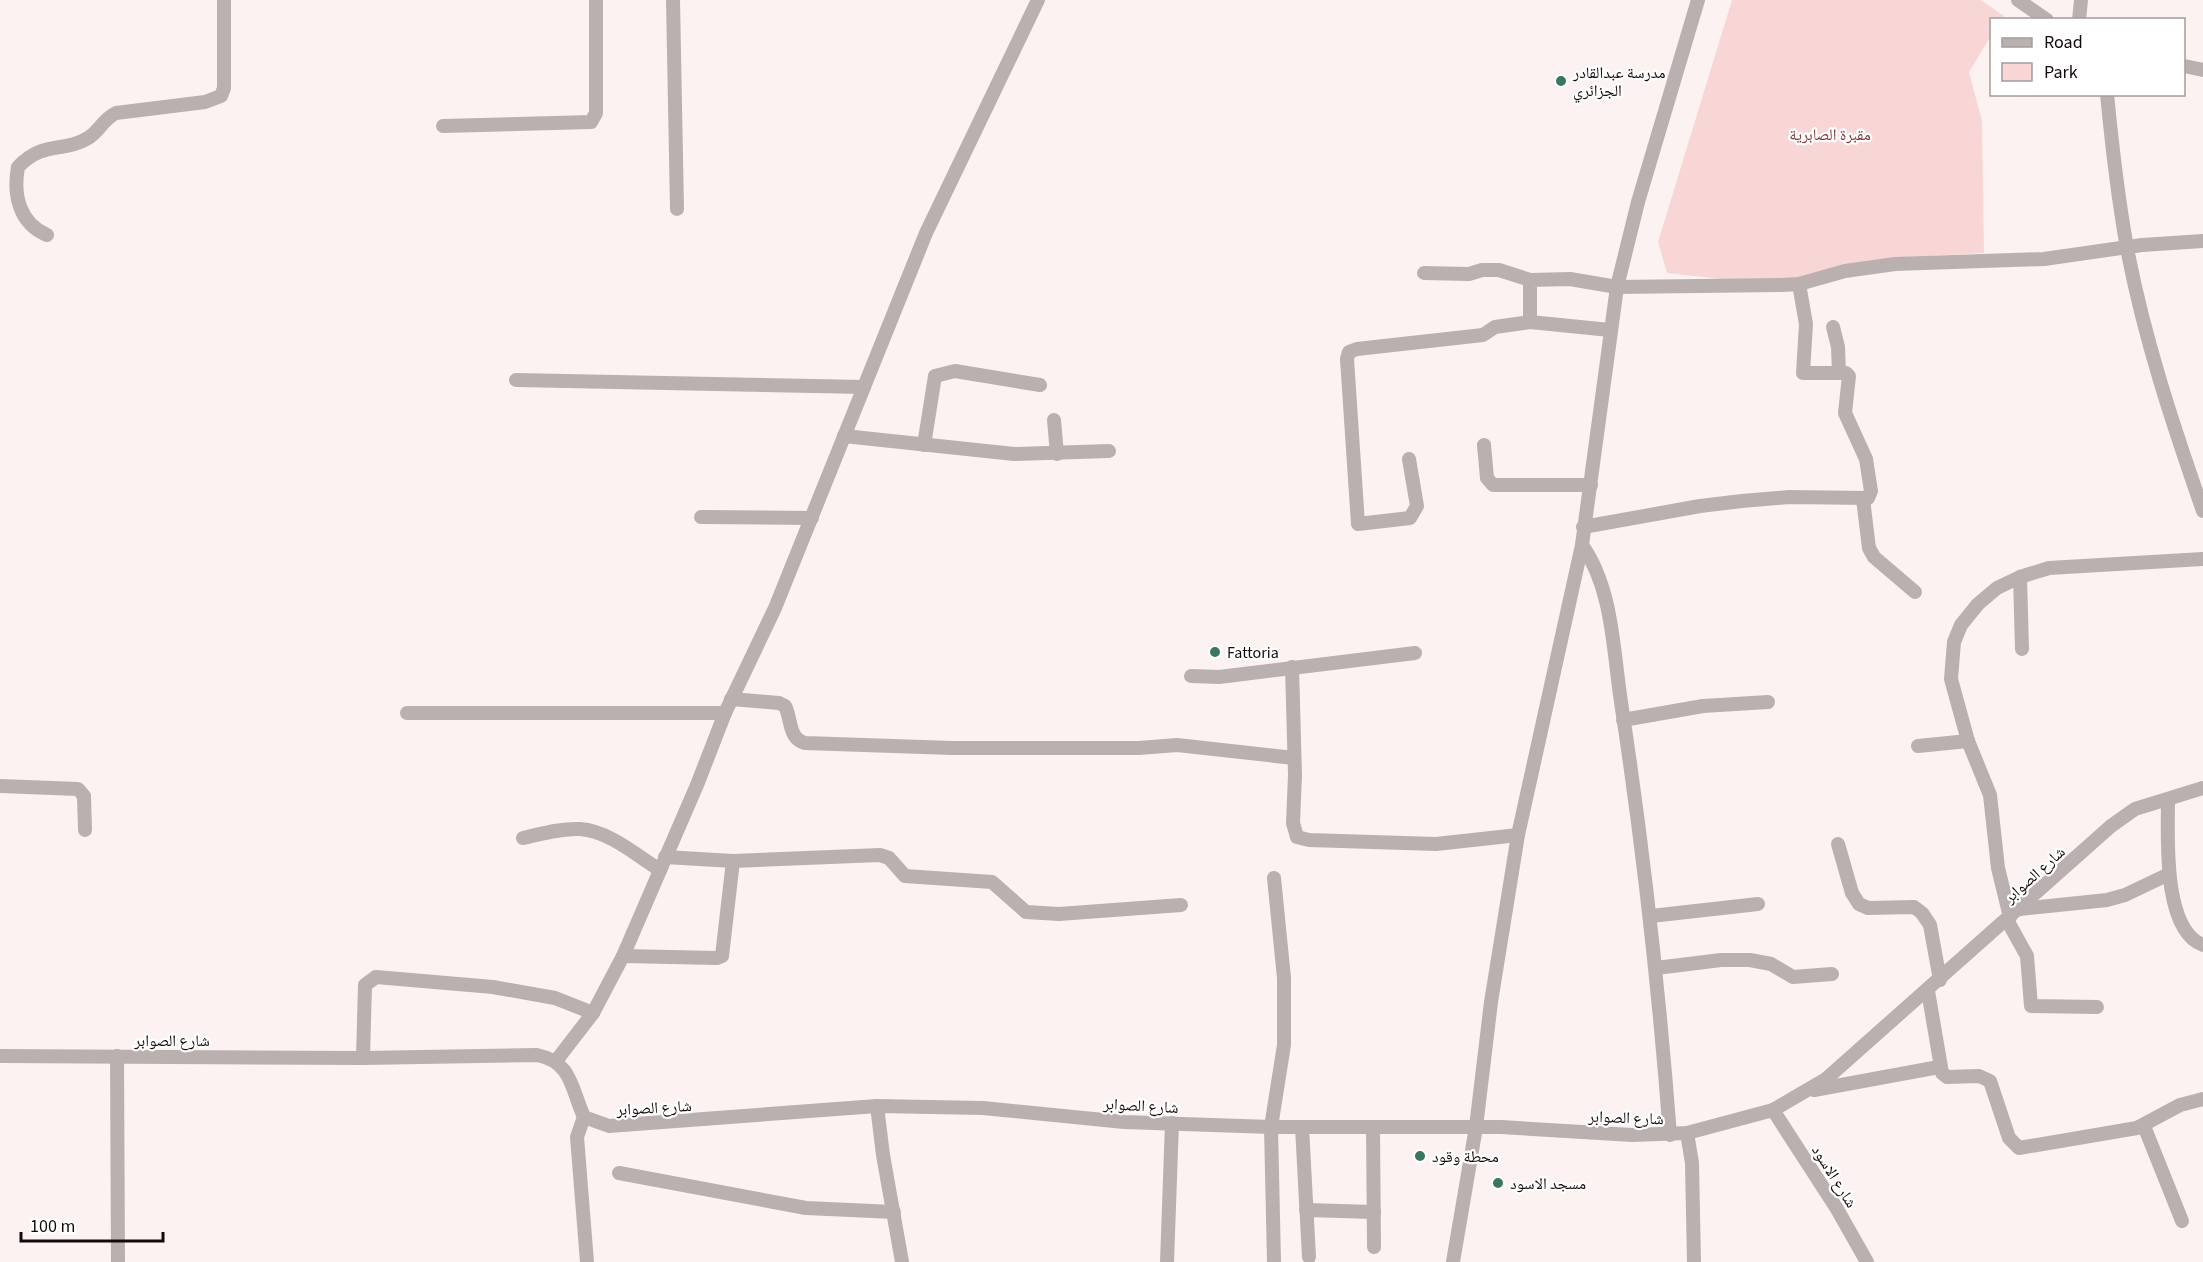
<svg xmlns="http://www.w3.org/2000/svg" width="2203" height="1262" font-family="'Source Sans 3','Noto Naskh Arabic',sans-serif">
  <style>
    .green { fill: #f8d6d6 }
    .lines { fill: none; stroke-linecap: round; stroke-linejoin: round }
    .minor { stroke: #bbb0b0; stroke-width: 14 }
    .poi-dot { fill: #3b7660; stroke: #fff; stroke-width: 2 }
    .labels { text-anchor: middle; stroke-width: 4.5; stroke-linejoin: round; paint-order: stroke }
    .poi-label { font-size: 16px; fill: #130b0b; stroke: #fff; text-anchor: start }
    .park-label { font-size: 16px; fill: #80353a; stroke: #fff }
    .street-label { font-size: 16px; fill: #130b0b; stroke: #fff }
  </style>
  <rect width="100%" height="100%" fill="#fdf2f2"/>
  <polygon class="green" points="1732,0 1981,0 2004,16 2002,19 1992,20 1991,36 1969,72 1982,121 1984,253 1909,257 1785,286 1667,273 1658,242"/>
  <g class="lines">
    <g class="minor">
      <polyline points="673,0 677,209"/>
      <polyline points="2018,0 2047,20"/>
      <polyline points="2079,20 2081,0"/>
      <polyline points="2184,66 2203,70"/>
      <path d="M2107 94C2112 146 2118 198 2127 248 2144 338 2173 425 2203 511"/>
      <polyline points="443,126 591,122 596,113 596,0"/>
      <path d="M47 235C19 223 13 195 18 167 44 140 64 153 88 138 99 132 103 119 116 113L205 102 221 96 224 88V0"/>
      <polyline points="1424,273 1469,274 1482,270 1499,270 1530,280"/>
      <polyline points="1833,327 1838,347 1839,373"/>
      <polyline points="1610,330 1530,322 1530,280 1570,279 1617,287 1781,285 1799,284 1845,271 1895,264 2044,259 2142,245 2203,241"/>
      <polyline points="516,380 864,387"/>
      <polyline points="1054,420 1057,454"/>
      <polyline points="844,436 1014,454 1109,451"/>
      <polyline points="924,445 935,376 955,371 1040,385"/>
      <polyline points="1484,445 1487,478 1493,485 1591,485"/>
      <polyline points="1409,459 1417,506 1410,518 1358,524 1347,359 1349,352 1357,349 1483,335 1495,327 1530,322"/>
      <polyline points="1863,499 1869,548 1874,557 1915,592"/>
      <polyline points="701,517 812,518"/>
      <polyline points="1583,527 1700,506 1742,501 1789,497 1868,498 1871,491 1866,459 1845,413 1849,376 1846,373 1803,373 1806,324 1799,284"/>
      <path d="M1582 545C1613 589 1613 650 1621 702 1643 846 1659 990 1670 1135"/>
      <polyline points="2020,577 2022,649"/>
      <polyline points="1292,667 1295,775 1293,823 1297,837 1309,840 1436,844 1518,835"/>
      <polyline points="1191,676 1219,677 1415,653"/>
      <path d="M731 699 779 703 785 706C792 720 788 738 805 743L952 748H1139L1177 745 1294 758"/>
      <polyline points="407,713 725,713"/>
      <polyline points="1623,720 1703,706 1768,702"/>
      <polyline points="1918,746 1968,741"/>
      <polyline points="0,786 78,789 84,796 85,830"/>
      <path d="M2168 799C2168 835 2162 930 2203 945"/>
      <path d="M523 838C541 834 561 828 580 829 609 831 636 855 660 870"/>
      <polyline points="1838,844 1852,893 1859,904 1868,908 1914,907 1922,913 1930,925 1940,980"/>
      <polyline points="665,857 733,861 880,855 889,858 905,876 992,882 1026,912 1059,914 1181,905"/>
      <polyline points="1274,878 1284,978 1284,1045 1271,1127 1274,1262"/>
      <polyline points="2020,909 2107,900 2125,895 2169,874"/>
      <polyline points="1651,916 1758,904"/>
      <polyline points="2010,917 1998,868 1990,795 1968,741 1951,679 1954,642 1961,625 1978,604 1997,588 2020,577 2049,568 2203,559"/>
      <polyline points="2007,920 2027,956 2031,1006 2097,1007"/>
      <polyline points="623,956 717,958 722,956 733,861"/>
      <polyline points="1656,968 1721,960 1750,960 1771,964 1793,977 1832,974"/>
      <polyline points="1928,991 1942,1073 1947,1077 1979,1076 1990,1081 2009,1138 2019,1148 2137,1128 2180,1105 2203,1099"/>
      <path d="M0 1056 363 1058 537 1055C572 1062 571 1088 584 1117L609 1126 877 1106 983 1108 1124 1122 1271 1127H1501L1632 1135 1687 1133 1773 1110 1826 1079 2111 826 2135 809 2203 788"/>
      <polyline points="117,1056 118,1262"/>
      <polyline points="363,1058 365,985 376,977 493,987 555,998 593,1013"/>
      <polyline points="556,1061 593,1013 623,956 697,785 725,713 775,608 926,233 1038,0"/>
      <polyline points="1814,1090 1939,1067"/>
      <polyline points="877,1106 883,1155 902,1262"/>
      <polyline points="1773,1110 1837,1209 1867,1262"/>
      <polyline points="584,1117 577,1137 587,1262"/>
      <polyline points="2144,1126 2182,1221"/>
      <polyline points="1302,1127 1309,1257"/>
      <polyline points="1373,1127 1374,1247"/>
      <polyline points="1687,1133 1692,1163 1694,1262"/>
      <polyline points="619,1173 806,1208 894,1212"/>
      <polyline points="1306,1210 1374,1212"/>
      <polyline points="1167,1262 1172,1123"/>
      <polyline points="1453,1262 1476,1127 1491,1002 1518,835 1582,545 1617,287 1638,202 1698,0"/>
    </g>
  </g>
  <g class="poi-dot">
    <circle cx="1561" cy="81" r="6"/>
    <circle cx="1215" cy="652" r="6"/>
    <circle cx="1420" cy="1156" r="6"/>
    <circle cx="1498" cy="1183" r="6"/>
  </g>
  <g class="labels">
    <g class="poi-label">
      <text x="1573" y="78">مدرسة عبدالقادر<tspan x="1573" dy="18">الجزائري</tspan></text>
      <text x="1227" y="658">Fattoria</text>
      <text x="1432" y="1162">محطة وقود</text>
      <text x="1510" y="1189">مسجد الاسود</text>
    </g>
    <g class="park-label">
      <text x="1830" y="140">مقبرة الصابرية</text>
    </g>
    <g class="street-label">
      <text transform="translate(2034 874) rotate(-42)" y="6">شارع الصوابر</text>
      <text x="172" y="1046">شارع الصوابر</text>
      <text transform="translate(1141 1105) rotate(3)" y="6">شارع الصوابر</text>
      <text transform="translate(654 1107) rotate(-3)" y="6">شارع الصوابر</text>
      <text transform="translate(1626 1117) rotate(2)" y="6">شارع الصوابر</text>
      <text transform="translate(1835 1176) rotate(58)" y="6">شارع الاسود</text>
    </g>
  </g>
  <rect x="1990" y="18" width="195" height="78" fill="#ffffff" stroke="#a19d9d" stroke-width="1.5"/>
  <rect x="2002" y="38" width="30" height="9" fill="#bbb0b0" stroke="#a19d9d" stroke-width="1.5"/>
  <text x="2044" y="48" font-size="18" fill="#130b0b">Road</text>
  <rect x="2002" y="63" width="30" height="18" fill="#f8d6d6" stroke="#a19d9d" stroke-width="1.5"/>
  <text x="2044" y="78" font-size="18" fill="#130b0b">Park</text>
  <path d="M21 1232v9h142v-9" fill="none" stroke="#130b0b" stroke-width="3"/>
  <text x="30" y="1232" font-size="18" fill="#130b0b" stroke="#ffffff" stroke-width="4.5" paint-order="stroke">100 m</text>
</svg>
